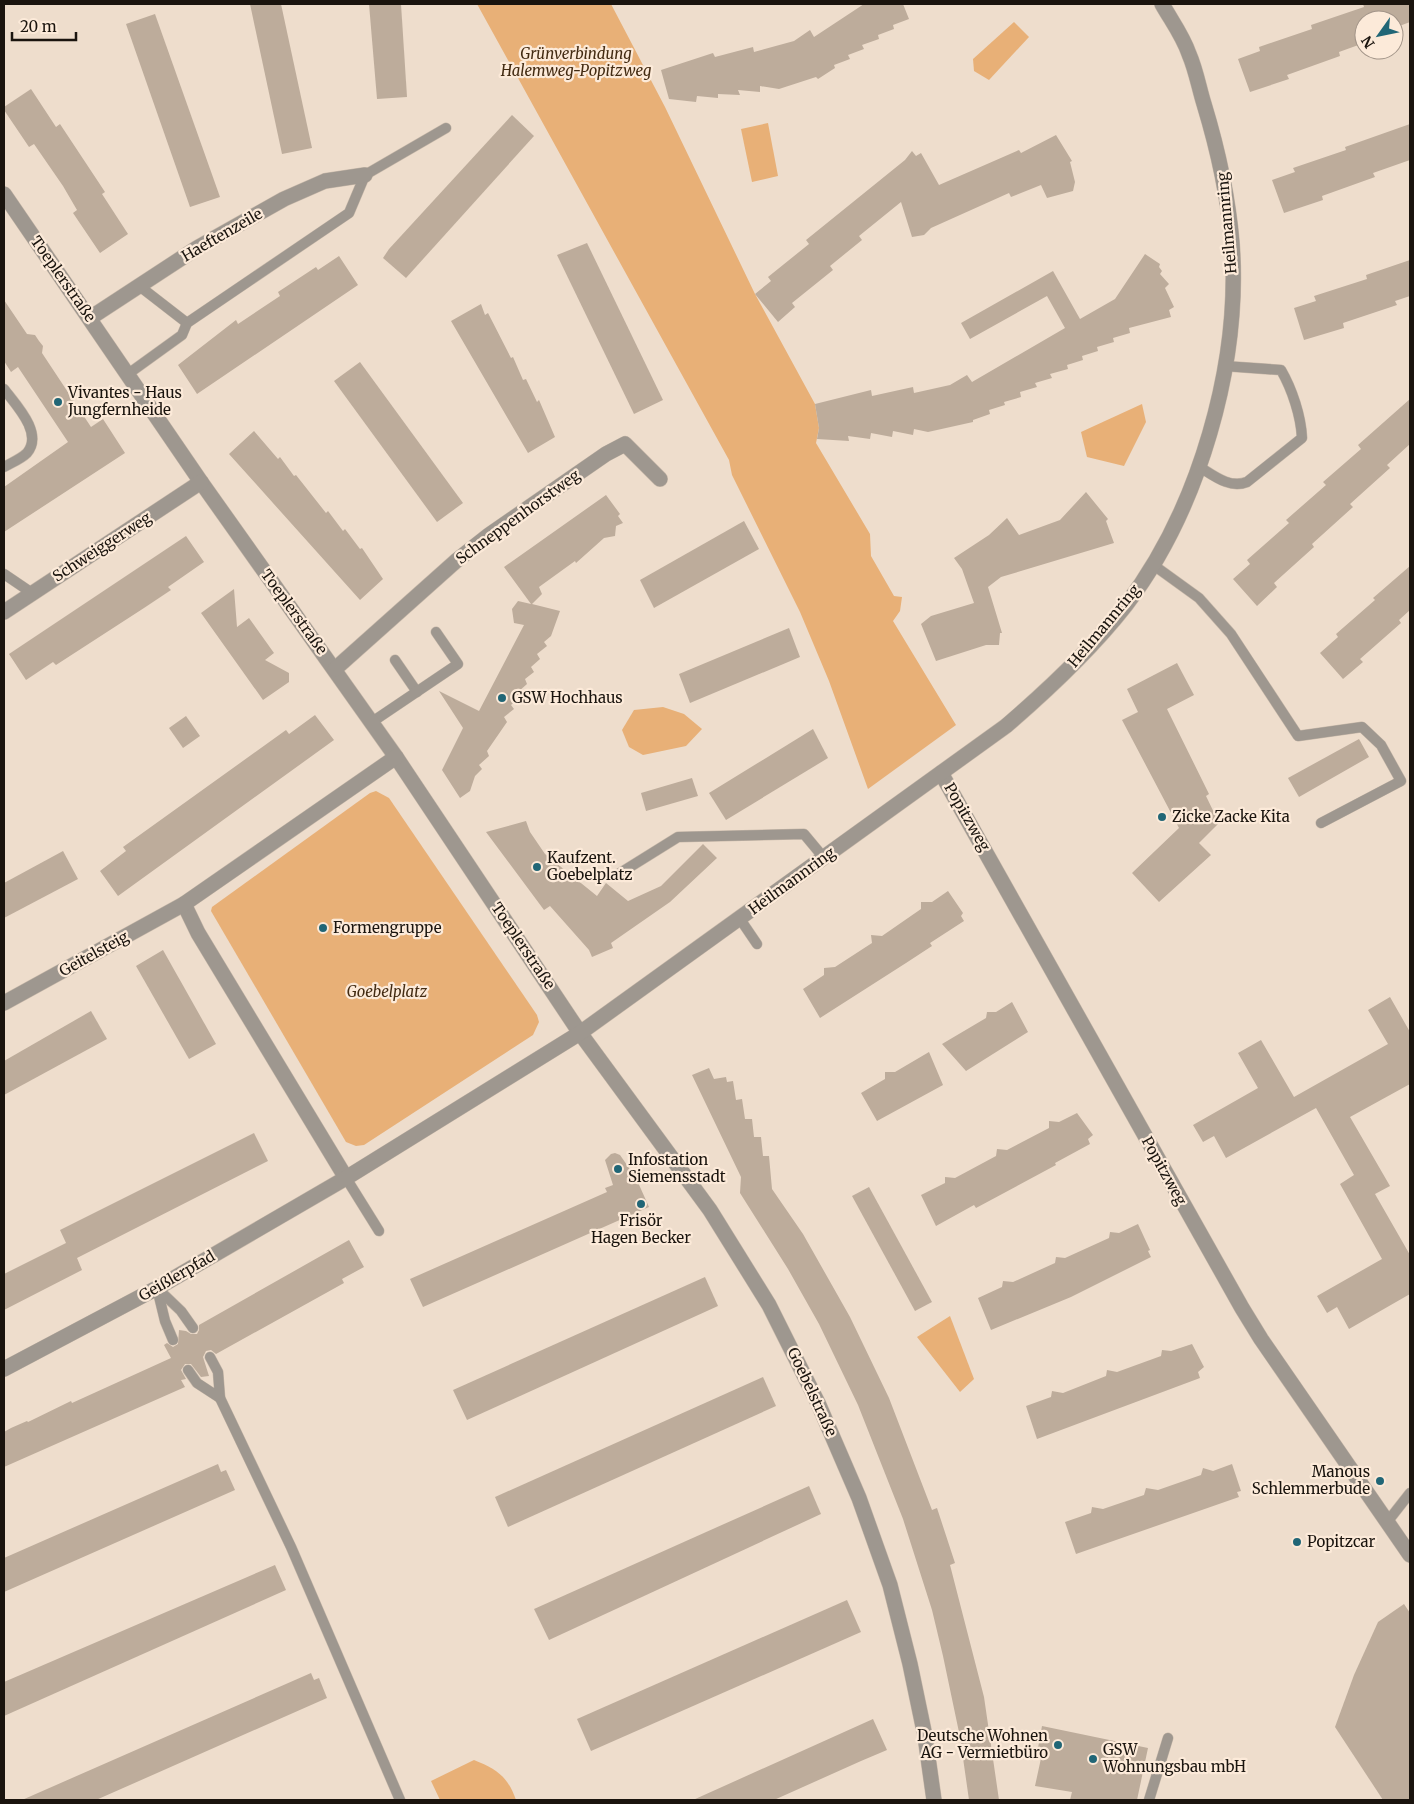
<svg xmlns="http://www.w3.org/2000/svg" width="1414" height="1804" font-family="Merriweather,serif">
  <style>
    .green { fill: #e8b077 }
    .building { fill: #bdac9b }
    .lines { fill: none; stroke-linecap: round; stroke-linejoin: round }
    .lane-casing { stroke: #c8b9aa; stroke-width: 11 }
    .street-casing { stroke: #c8b9aa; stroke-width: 16 }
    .lane { stroke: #9e978f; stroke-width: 10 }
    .street { stroke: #9e978f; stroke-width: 15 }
    .poi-dot { fill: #216676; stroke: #fcead9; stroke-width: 2 }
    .labels { text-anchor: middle; stroke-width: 4.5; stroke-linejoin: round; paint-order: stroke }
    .park-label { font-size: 15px; font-style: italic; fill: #432b12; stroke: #fcead9 }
    .street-label { font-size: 15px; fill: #1a140e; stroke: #fcead9 }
    .poi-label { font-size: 15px; fill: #1a140e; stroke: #fcead9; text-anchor: start }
  </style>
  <rect width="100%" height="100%" fill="#edc"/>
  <g class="green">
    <polygon points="477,4 611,4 665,107 755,294 815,404 819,428 816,443 870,534 871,556 894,596 902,597 900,611 893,621 956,725 868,789 829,681 800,612 732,475 729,460"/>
    <polygon points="1014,22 1029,37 989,80 974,71 973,59"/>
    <polygon points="768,123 778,176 752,182 741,129"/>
    <polygon points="1142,404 1146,422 1124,466 1087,457 1081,432"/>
    <polygon points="663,707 684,714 702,729 686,746 643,755 629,747 622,730 634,710"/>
    <polygon points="376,791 389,798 537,1015 539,1022 533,1035 364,1145 356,1146 346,1142 211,911 212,907 370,793"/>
    <polygon points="950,1316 974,1379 960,1392 917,1337"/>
    <path d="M474 1760C497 1769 508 1777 516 1800H440L431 1781Z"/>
  </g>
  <g class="building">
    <polygon points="250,4 281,4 312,148 282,154"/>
    <polygon points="369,4 401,4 407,97 377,99"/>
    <polygon points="864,4 903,4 909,19 893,25 894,29 878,35 879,39 862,45 864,49 848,55 850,59 834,65 835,68 818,79 816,77 779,89 760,86 760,92 738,90 740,95 718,94 718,98 697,96 696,102 669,99 661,70 713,53 715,57 753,47 754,52 794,41 810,30 814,37"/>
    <polygon points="1363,4 1410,4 1410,22 1394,28 1394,20 1364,20 1364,43 1339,52 1340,56 1287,75 1289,79 1250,92 1238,59 1260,51 1259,47 1312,29 1311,25 1364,7"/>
    <polygon points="155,14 220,197 190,207 126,24"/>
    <polygon points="31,89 56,127 60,124 105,192 102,194 128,234 100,253 73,213 77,210 63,186 34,144 29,147 4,110 4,107"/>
    <polygon points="512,115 534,136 406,278 383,258 389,249"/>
    <polygon points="1410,124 1410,160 1373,173 1375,177 1322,196 1323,200 1284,213 1272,180 1295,172 1293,168 1346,150 1345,147"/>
    <polygon points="1056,135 1072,161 1070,162 1075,182 1073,191 1047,198 1041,185 1011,197 1009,193 931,228 924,235 912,237 901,202 859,236 862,240 830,266 833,270 792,303 795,307 778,322 755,294 771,281 768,277 809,244 806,240 905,160 912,151 916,156 921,153 939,185 1019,150 1021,153"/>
    <polygon points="587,243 663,400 634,414 557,255"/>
    <polygon points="1145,254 1160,264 1159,267 1162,271 1160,274 1169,284 1165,288 1174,307 1169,310 1171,317 1129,328 1130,333 1113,338 1114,342 1097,347 1098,351 1082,356 1083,360 1067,365 1068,369 1050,374 1052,378 1035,383 1037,387 1020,392 1021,397 1004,402 1005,405 989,410 990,414 973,420 973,422 928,432 914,429 913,435 893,431 892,437 871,433 870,439 848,436 849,441 817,439 819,428 815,404 871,390 872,396 913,387 914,393 950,385 967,375 972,382 1065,328 1047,296 970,339 961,323 1053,271 1080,319 1115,299"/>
    <polygon points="339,256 358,285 197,394 178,365 236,320 238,324 280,296 278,292 316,267 318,270"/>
    <polygon points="1410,260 1410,296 1395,301 1397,305 1343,323 1344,328 1304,340 1294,308 1316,301 1314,296 1367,279 1366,275"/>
    <polygon points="4,300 27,334 35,335 39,341 43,346 42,353 91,427 103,419 125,453 4,532 4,487 68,442 18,367 11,372 4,361"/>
    <polygon points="481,304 485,315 488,313 511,358 513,357 523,380 526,379 537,402 539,400 555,437 528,453 451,321"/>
    <polygon points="360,362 463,503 437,522 334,381"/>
    <polygon points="1410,399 1410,444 1387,465 1390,468 1350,504 1353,507 1312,544 1314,547 1274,583 1277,587 1257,606 1233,579 1250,564 1247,560 1289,523 1286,520 1326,485 1323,482 1361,449 1358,445"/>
    <polygon points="254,431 278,459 280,457 294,476 296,475 326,513 328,511 343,531 345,529 360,549 362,548 383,579 360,600 229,454"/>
    <polygon points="1086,492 1108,519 1106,521 1114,543 1001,577 988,587 1002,633 1000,633 999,645 986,645 936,661 921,624 931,616 974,603 962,569 954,558 989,535 1007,518 1019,535 1060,520"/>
    <polygon points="606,495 620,514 618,516 623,523 616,526 615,536 604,538 576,563 575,561 539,587 542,594 532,604 560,611 551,636 544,642 547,646 537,654 540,659 531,667 534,672 525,679 527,684 518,692 520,697 511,705 514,709 504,717 507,722 487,751 489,756 479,765 482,769 475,776 470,791 460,798 442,770 463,728 439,691 479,711 524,625 514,623 512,609 518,601 531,604 504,567"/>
    <polygon points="744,521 759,549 654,608 640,580"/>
    <polygon points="186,536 204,562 168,587 171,590 144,608 56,665 53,662 26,680 9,654"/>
    <polygon points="1410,566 1410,610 1399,620 1401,623 1360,659 1363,662 1343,679 1320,653 1338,637 1336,634 1375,600 1373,598"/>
    <polygon points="234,589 237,627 249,618 274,653 265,660 289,673 289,682 263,700 201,613"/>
    <polygon points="789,628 800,657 690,703 679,674"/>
    <polygon points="1177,663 1194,695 1167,709 1209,794 1206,796 1219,823 1199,843 1211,855 1159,902 1132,873 1179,828 1122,720 1138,712 1127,689"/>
    <polygon points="315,715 334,740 118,896 100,871 126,851 123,847 286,730 289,734"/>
    <polygon points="186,716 200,736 183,748 169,728"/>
    <polygon points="813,729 828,758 726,820 709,793"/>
    <polygon points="1359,739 1369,757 1299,797 1288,778"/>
    <polygon points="692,778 698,796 646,811 641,793"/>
    <polygon points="526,821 530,832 545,854 597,896 606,883 628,901 661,886 703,844 717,858 670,902 611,943 613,948 592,957 589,950 550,906 544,910 486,832"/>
    <polygon points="63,851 78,879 4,918 4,883"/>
    <polygon points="948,891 963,913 961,916 964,921 930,943 932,946 906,963 820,1018 803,989 824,975 824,968 835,967 872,943 871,935 882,936 921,909 921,902 932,902"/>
    <polygon points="163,950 216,1044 189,1059 136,966"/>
    <polygon points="1390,997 1410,1032 1410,1084 1350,1117 1390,1186 1375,1194 1410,1255 1410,1294 1349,1329 1337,1307 1327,1313 1317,1296 1382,1259 1340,1184 1354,1175 1316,1108 1226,1158 1214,1136 1203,1142 1193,1125 1258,1088 1238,1053 1261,1040 1294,1097 1388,1044 1368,1010"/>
    <polygon points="1012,1002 1028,1032 966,1071 942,1044 986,1018 987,1012 996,1012"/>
    <polygon points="91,1011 107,1039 4,1095 4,1061"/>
    <polygon points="929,1052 943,1085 877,1121 861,1093 885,1079 885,1072 895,1072"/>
    <polygon points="709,1068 714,1079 726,1077 727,1082 733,1081 736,1100 742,1099 745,1119 752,1119 754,1137 761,1137 763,1156 769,1156 772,1189 803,1234 850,1317 889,1398 932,1510 937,1508 955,1563 950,1565 984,1697 999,1800 969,1800 960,1737 943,1656 932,1610 903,1519 858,1405 819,1324 788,1269 740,1193 741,1177 692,1075"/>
    <polygon points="1077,1113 1093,1135 1088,1139 1090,1144 1055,1163 1056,1165 976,1208 974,1205 936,1226 921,1195 945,1183 945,1177 955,1178 996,1156 997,1149 1007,1150 1049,1128 1049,1121 1059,1122"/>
    <polygon points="254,1133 268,1161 77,1258 82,1270 4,1310 4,1274 66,1243 60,1230"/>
    <polygon points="615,1153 620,1155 636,1178 649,1207 423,1307 410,1279 607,1192 605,1188 613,1185 605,1160 611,1154"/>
    <polygon points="869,1187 932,1302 915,1311 852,1196"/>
    <polygon points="1138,1224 1150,1250 1148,1251 1151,1257 1071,1297 991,1330 978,1298 1002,1287 1003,1281 1013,1282 1055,1263 1056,1257 1065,1258 1109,1238 1110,1232 1119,1233"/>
    <polygon points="349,1240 364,1267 342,1279 344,1283 216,1354 211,1350 206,1351 203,1357 209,1376 201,1377 191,1364 185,1364 181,1370 186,1379 181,1380 185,1387 4,1467 4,1432 11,1428 27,1421 28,1422 71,1401 72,1403 171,1358 164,1345 167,1343 173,1347 178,1344 179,1330 186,1331 191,1334 197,1334 199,1330 199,1325"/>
    <polygon points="705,1277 718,1306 467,1420 453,1390"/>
    <polygon points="1192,1344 1204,1367 1198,1372 1200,1378 1037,1439 1026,1406 1051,1397 1052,1391 1063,1393 1106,1376 1107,1370 1117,1372 1161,1356 1162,1350 1171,1351"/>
    <polygon points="763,1377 776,1406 508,1527 495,1497"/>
    <polygon points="218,1464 221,1472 226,1470 235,1490 4,1592 4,1558"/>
    <polygon points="1232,1464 1241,1491 1237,1492 1239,1497 1076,1554 1065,1522 1091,1513 1092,1507 1103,1509 1144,1495 1146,1488 1158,1490 1201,1475 1203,1468 1213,1471"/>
    <polygon points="809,1486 821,1514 549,1640 534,1609"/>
    <polygon points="275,1565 286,1590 4,1716 4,1682"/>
    <polygon points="847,1600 861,1632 591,1751 577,1719"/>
    <polygon points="1404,1604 1410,1613 1410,1800 1383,1800 1335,1727 1354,1675 1378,1622"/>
    <polygon points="311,1673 314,1680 319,1678 327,1698 96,1800 22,1800"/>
    <polygon points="873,1719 887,1750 861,1761 774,1800 693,1800"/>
    <polygon points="1042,1726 1148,1748 1137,1800 1070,1800 1072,1792 1035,1786 1043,1749 1038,1748"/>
  </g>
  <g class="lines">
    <g class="lane-casing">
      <g id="lane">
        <polyline points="138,285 187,323"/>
        <polyline points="128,374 182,335 187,323 349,213 365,175 446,128"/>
        <path d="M4 389C15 404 44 433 27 453 21 459 11 463 4 467"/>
        <path d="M1198 466C1213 475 1229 489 1247 482L1302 438C1301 416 1292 389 1281 370L1224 366"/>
        <polyline points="1152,564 1199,598 1231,634 1298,736 1362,727 1381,745 1401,781 1321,823"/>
        <polyline points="4,574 32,593"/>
        <polyline points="395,660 417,692"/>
        <polyline points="372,722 458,664 436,632"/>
        <polyline points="617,875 678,837 804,834 824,858"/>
        <polyline points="740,919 757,944"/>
        <polyline points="346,1178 379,1231"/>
        <polyline points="157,1288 165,1321 173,1340"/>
        <polyline points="158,1289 181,1311 193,1328"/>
        <polyline points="188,1370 197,1383 220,1398 218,1372 210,1357"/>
        <polyline points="220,1398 291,1547 400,1800"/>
        <polyline points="1388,1521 1410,1493"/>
        <polyline points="1149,1800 1168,1738"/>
      </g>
    </g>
    <g class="street-casing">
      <g id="street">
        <polyline points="4,194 201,482 396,757 580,1033 710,1210 769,1305 818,1403 859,1498 890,1585 910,1664 925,1736 934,1800"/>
        <polyline points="90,318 197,248 284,199 325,181 365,175"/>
        <polyline points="4,612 201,482"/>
        <polyline points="335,669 456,561 489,535 606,454 625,444 660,479"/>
        <polyline points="941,773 1242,1308 1261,1339 1410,1555"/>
        <polyline points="184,904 198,933 346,1178"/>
        <polyline points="4,1003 184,904 396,757"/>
        <path d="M4 1369 157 1288 346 1178 580 1033 1006 726C1049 689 1091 650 1126 605 1199 509 1241 364 1232 243 1228 195 1218 150 1204 104 1199 88 1196 70 1189 54 1183 36 1171 20 1162 4"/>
      </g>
    </g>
    <use href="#lane" class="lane"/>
    <use href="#street" class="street"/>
  </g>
  <g class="poi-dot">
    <circle cx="58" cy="402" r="5"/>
    <circle cx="502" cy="698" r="5"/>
    <circle cx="1162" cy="817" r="5"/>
    <circle cx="537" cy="867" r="5"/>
    <circle cx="323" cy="928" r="5"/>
    <circle cx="618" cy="1169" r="5"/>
    <circle cx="641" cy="1204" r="5"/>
    <circle cx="1380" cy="1481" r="5"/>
    <circle cx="1297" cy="1542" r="5"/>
    <circle cx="1058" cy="1745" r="5"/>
    <circle cx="1093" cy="1759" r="5"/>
  </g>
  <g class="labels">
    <g class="park-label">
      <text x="576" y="59">Grünverbindung<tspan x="576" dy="17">Halemweg-Popitzweg</tspan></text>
      <text x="387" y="997">Goebelplatz</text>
    </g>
    <g class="street-label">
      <text transform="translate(1227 223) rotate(-95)" y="5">Heilmannring</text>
      <text transform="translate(222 235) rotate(-30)" y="5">Haeftenzeile</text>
      <text transform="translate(63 279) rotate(55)" y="5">Toeplerstraße</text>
      <text transform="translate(518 517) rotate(-36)" y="5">Schneppenhorstweg</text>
      <text transform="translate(102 547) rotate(-33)" y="5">Schweiggerweg</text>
      <text transform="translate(294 612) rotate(54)" y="5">Toeplerstraße</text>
      <text transform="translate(1104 626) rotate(-50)" y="5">Heilmannring</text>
      <text transform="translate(967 817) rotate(60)" y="5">Popitzweg</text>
      <text transform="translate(792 881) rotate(-36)" y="5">Heilmannring</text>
      <text transform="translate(523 946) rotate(56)" y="5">Toeplerstraße</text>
      <text transform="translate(94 954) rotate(-29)" y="5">Geitelsteig</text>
      <text transform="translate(1164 1171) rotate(61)" y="5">Popitzweg</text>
      <text transform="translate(177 1276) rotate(-30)" y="5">Geißlerpfad</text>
      <text transform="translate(812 1392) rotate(65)" y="5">Goebelstraße</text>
    </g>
    <g class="poi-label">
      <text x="68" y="398">Vivantes - Haus<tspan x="68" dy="17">Jungfernheide</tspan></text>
      <text x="512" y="703">GSW Hochhaus</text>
      <text x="1172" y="822">Zicke Zacke Kita</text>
      <text x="547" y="863">Kaufzent.<tspan x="547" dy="17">Goebelplatz</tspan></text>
      <text x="333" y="933">Formengruppe</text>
      <text x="628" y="1165">Infostation<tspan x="628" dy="17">Siemensstadt</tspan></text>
      <text x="641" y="1226" text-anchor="middle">Frisör<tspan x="641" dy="17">Hagen Becker</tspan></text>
      <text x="1370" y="1477" text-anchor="end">Manous<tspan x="1370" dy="17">Schlemmerbude</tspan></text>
      <text x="1307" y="1547">Popitzcar</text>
      <text x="1048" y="1741" text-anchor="end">Deutsche Wohnen<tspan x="1048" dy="17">AG - Vermietbüro</tspan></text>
      <text x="1103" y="1755">GSW<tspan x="1103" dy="17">Wohnungsbau mbH</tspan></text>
    </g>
  </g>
  <rect width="1414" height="1804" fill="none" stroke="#1a140e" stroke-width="10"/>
  <g transform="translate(1379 35) rotate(237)"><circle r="24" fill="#fcead9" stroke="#a29488"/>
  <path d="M0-4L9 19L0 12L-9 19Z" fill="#216676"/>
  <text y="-8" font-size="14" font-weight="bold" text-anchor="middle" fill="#1a140e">N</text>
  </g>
  <path d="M12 32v8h64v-8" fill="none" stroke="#1a140e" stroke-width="2.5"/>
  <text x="20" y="32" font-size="15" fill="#1a140e" stroke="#fcead9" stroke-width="4" paint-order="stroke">20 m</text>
</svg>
